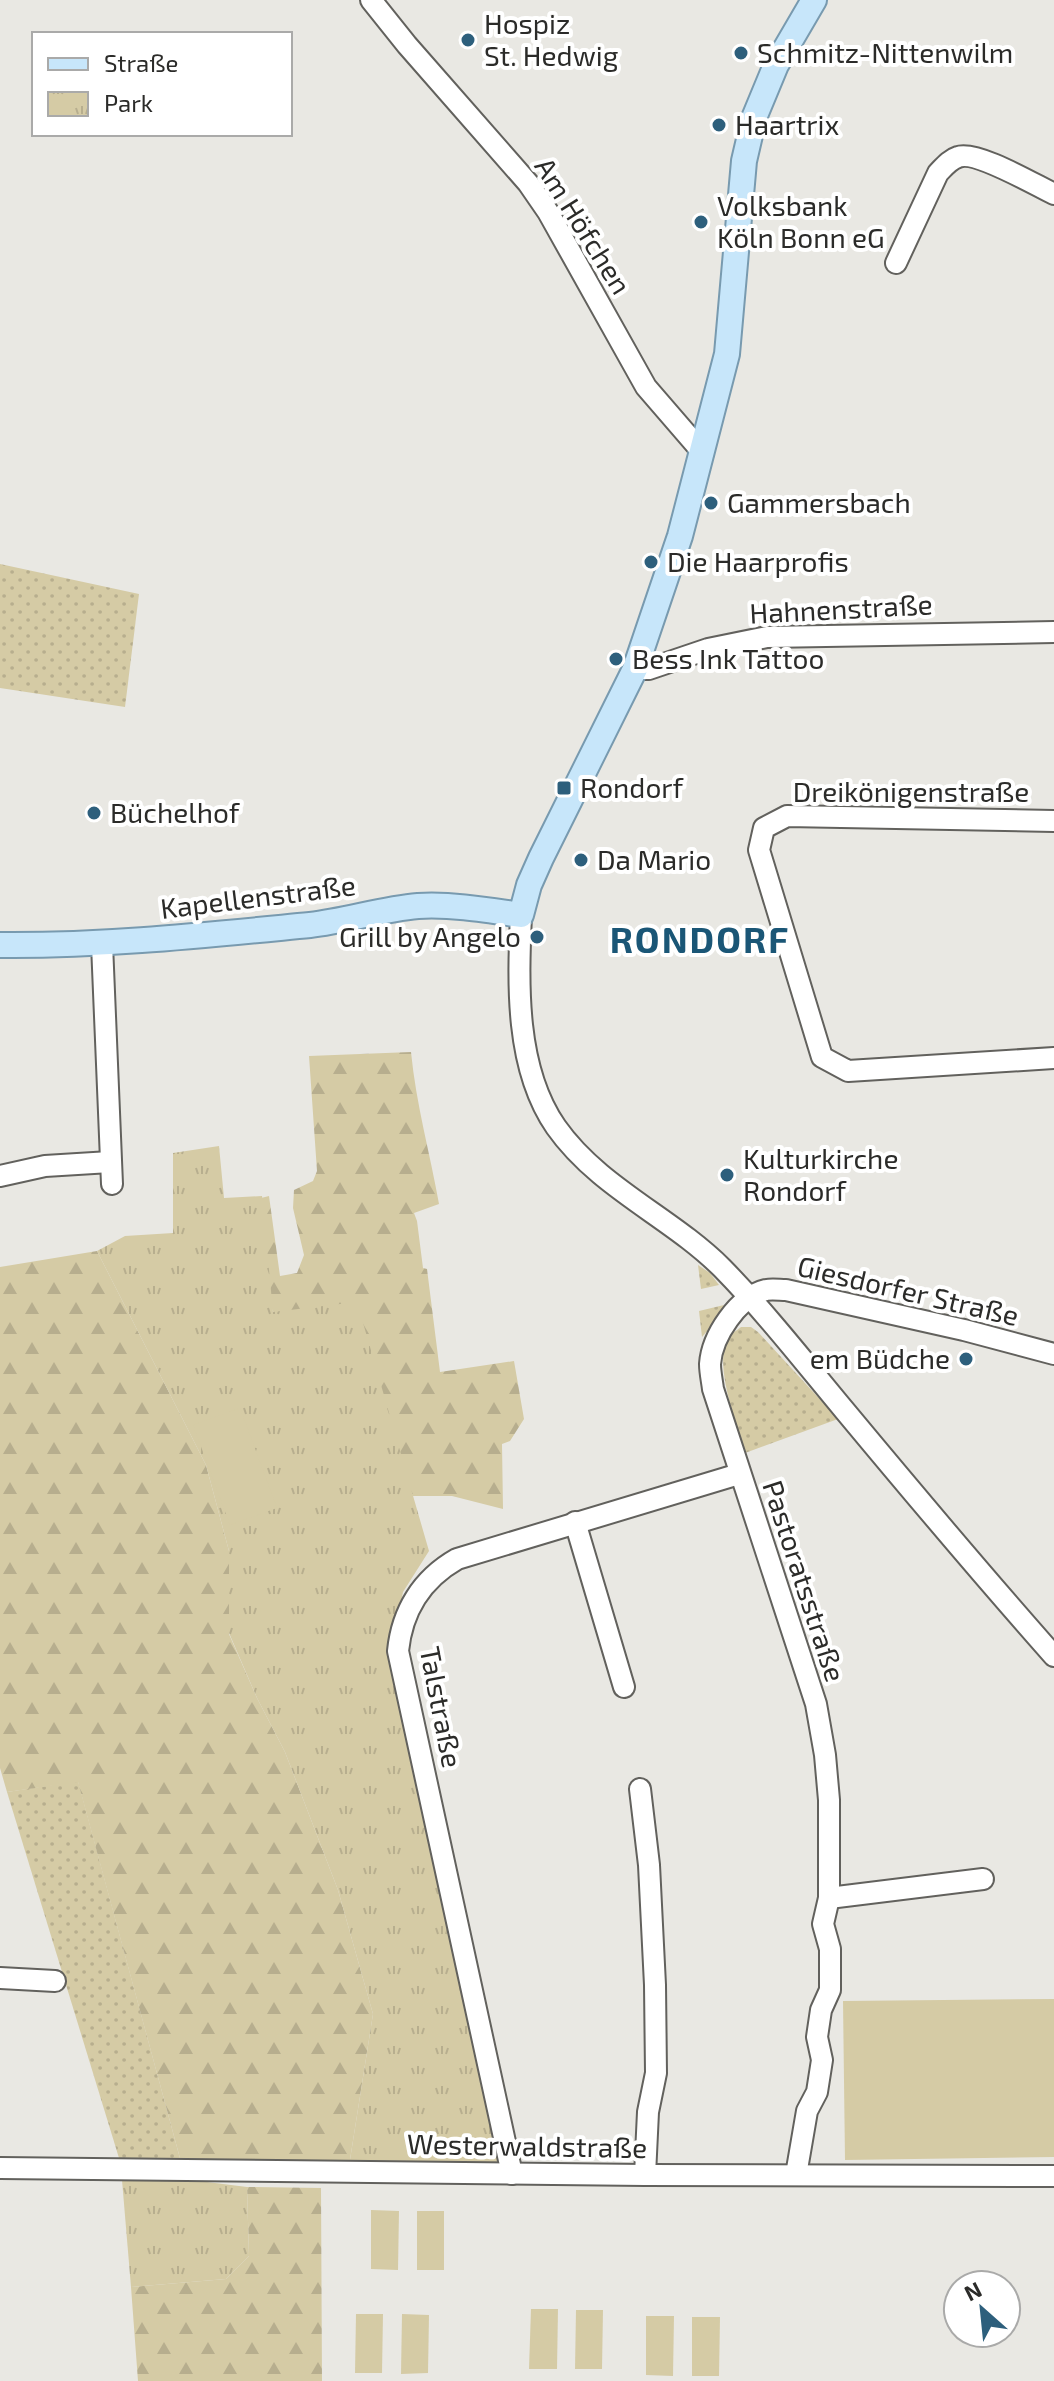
<svg xmlns="http://www.w3.org/2000/svg" width="1054" height="2381" font-family="'Exo 2',sans-serif">
  <style>
    .grass { fill: url(#grass-dots) }
    .forest { fill: url(#forest-firs) }
    .park { fill: url(#park-tufts) }
    .pitch { fill: #d5cba5 }
    .lines { fill: none; stroke-linecap: round; stroke-linejoin: round }
    .minor-casing { stroke: #62615d; stroke-width: 24 }
    .major-casing { stroke: #789aaf; stroke-width: 28 }
    .minor { stroke: #fff; stroke-width: 20 }
    .major { stroke: #c7e6fa; stroke-width: 24 }
    .poi-dot { fill: #2d5f7c; stroke: #fff; stroke-width: 3 }
    .labels { text-anchor: middle; stroke-width: 8; stroke-linejoin: round; paint-order: stroke }
    .poi-label { font-size: 28px; fill: #2b2b29; stroke: #fff; text-anchor: start }
    .street-label { font-size: 28px; fill: #2b2b29; stroke: #fff }
    .district-label { font-size: 36px; font-weight: bold; letter-spacing: 2px; fill: #1a5676; stroke: #fff }
  </style>
  <defs>
    <pattern id="grass-dots" width="8" height="8" patternUnits="userSpaceOnUse" patternTransform="scale(2)"><rect width="8" height="8" fill="#d5cba5"/><path d="M2 2h.1M6 6h.1" fill="none" stroke="#b7ae8e" stroke-width="1.8" stroke-linecap="round"/></pattern>
    <pattern id="forest-firs" width="22" height="20" patternUnits="userSpaceOnUse" patternTransform="scale(2)"><rect width="22" height="20" fill="#d5cba5"/><path d="M5 1l3.5 6h-7zM16 11l3.5 6h-7z" fill="#b7ae8e"/></pattern>
    <pattern id="park-tufts" width="24" height="20" patternUnits="userSpaceOnUse" patternTransform="scale(2)"><rect width="24" height="20" fill="#d5cba5"/><path d="M3 7l-1-3M5 7V3M7 7l1-3M15 17l-1-3M17 17v-4M19 17l1-3" fill="none" stroke="#b7ae8e"/></pattern>
  </defs>
  <rect width="100%" height="100%" fill="#e9e8e3"/>
  <g class="grass">
    <polygon points="0,564 139,594 125,707 0,688"/>
    <polygon points="698,1265 710,1273 719,1285 701,1289"/>
    <polygon points="724,1305 715,1322 702,1337 699,1311"/>
    <path d="M741 1327H751L758 1332 838 1419 745 1453C737 1425 714 1366 727 1340 730 1334 736 1331 741 1327Z"/>
    <polygon points="78,1781 181,2162 119,2158 7,1792"/>
  </g>
  <g class="forest">
    <path d="M411 1052C416 1104 430 1153 439 1204L414 1213 417 1221 423 1268 427 1269 440 1372 514 1361 524 1419 510 1441 502 1444 503 1509 452 1496H401L276 1318 264 1291 245 1202 269 1196 280 1276 297 1273 304 1255 293 1208 294 1190 313 1181 317 1171 309 1056Z"/>
    <polygon points="97,1251 206,1465 229,1551 229,1634 257,1698 285,1752 338,1890 373,2014 349,2166 181,2162 78,1782 7,1792 0,1768 0,1267"/>
    <polygon points="247,2187 321,2188 322,2381 138,2381 131,2287 226,2279 249,2256"/>
  </g>
  <g class="park">
    <polygon points="219,1146 224,1198 262,1196 273,1312 357,1302 429,1551 403,1592 391,1650 500,2165 349,2166 373,2014 338,1890 285,1752 257,1698 229,1633 229,1551 206,1465 97,1251 125,1236 173,1233 173,1153"/>
    <polygon points="122,2180 191,2180 247,2187 249,2256 226,2279 131,2287"/>
  </g>
  <g class="pitch">
    <polygon points="240,1408 277,1508 230,1525 193,1425"/>
    <polygon points="1054,1999 1054,2157 845,2160 843,2001"/>
    <polygon points="371,2210 399,2211 398,2270 371,2269"/>
    <rect x="417" y="2211" width="27" height="59"/>
    <polygon points="531,2309 558,2309 557,2369 529,2369"/>
    <polygon points="576,2310 603,2310 602,2369 575,2369"/>
    <polygon points="356,2314 383,2314 382,2373 355,2373"/>
    <polygon points="402,2314 429,2315 428,2373 401,2374"/>
    <polygon points="646,2316 674,2316 673,2376 646,2375"/>
    <polygon points="692,2317 720,2317 719,2376 692,2376"/>
  </g>
  <g class="lines">
    <g class="minor-casing">
      <g id="minor">
        <polyline points="371,0 407,45 528,183 548,212 646,387 703,453"/>
        <path d="M896 263 938 173C944 167 949 160 958 157 976 150 1035 185 1054 194"/>
        <polyline points="635,669 649,669 708,649 767,637 1054,632"/>
        <polyline points="1054,821 787,816 764,828 759,850 822,1057 848,1071 1054,1058"/>
        <path d="M521 915C518 984 515 1068 556 1127 599 1188 671 1217 722 1268 766 1313 805 1363 845 1411 914 1494 983 1576 1054 1656"/>
        <polyline points="102,944 112,1184"/>
        <polyline points="0,1176 45,1166 110,1162"/>
        <polyline points="575,1522 624,1687"/>
        <polyline points="640,1789 649,1865 655,1985 656,2073 648,2112 645,2175"/>
        <polyline points="829,1898 983,1879"/>
        <polyline points="0,1978 55,1981"/>
        <polyline points="0,2168 645,2175 1054,2176"/>
        <path d="M512 2174 398 1651C402 1611 422 1579 457 1559L739 1474"/>
        <path d="M796 2175 807 2111 817 2092 822 2060 817 2037 821 2010 830 1990V1949L823 1924 829 1898V1800L825 1755 816 1704 713 1389C712 1381 710 1372 710 1364 712 1336 738 1297 766 1290 772 1289 780 1290 786 1290L964 1330 1054 1354"/>
      </g>
    </g>
    <g class="major-casing">
      <path id="major" d="M0 945C104 946 206 935 310 925 346 921 382 909 418 906 452 904 487 910 521 915L529 885 541 858 635 669 680 536 727 354 744 161 754 118 776 65 814 0"/>
    </g>
    <use href="#minor" class="minor"/>
    <use href="#major" class="major"/>
  </g>
  <g class="poi-dot">
    <circle cx="468" cy="40" r="8"/>
    <circle cx="741" cy="53" r="8"/>
    <circle cx="719" cy="125" r="8"/>
    <circle cx="701" cy="222" r="8"/>
    <circle cx="711" cy="503" r="8"/>
    <circle cx="651" cy="562" r="8"/>
    <circle cx="616" cy="659" r="8"/>
    <rect x="556" y="780" width="16" height="16" rx="4"/>
    <circle cx="94" cy="813" r="8"/>
    <circle cx="581" cy="860" r="8"/>
    <circle cx="537" cy="937" r="8"/>
    <circle cx="727" cy="1175" r="8"/>
    <circle cx="966" cy="1359" r="8"/>
  </g>
  <g class="labels">
    <g class="poi-label">
      <text x="484" y="34">Hospiz<tspan x="484" dy="32">St. Hedwig</tspan></text>
      <text x="757" y="63">Schmitz-Nittenwilm</text>
      <text x="735" y="135">Haartrix</text>
      <text x="717" y="216">Volksbank<tspan x="717" dy="32">Köln Bonn eG</tspan></text>
      <text x="727" y="513">Gammersbach</text>
      <text x="667" y="572">Die Haarprofis</text>
      <text x="632" y="669">Bess Ink Tattoo</text>
      <text x="580" y="798">Rondorf</text>
      <text x="110" y="823">Büchelhof</text>
      <text x="597" y="870">Da Mario</text>
      <text x="521" y="947" text-anchor="end">Grill by Angelo</text>
      <text x="743" y="1169">Kulturkirche<tspan x="743" dy="32">Rondorf</tspan></text>
      <text x="950" y="1369" text-anchor="end">em Büdche</text>
    </g>
    <g class="street-label">
      <text transform="translate(583 226) rotate(58)" y="10">Am Höfchen</text>
      <text transform="translate(841 609) rotate(-3)" y="10">Hahnenstraße</text>
      <text x="911" y="802">Dreikönigenstraße</text>
      <text transform="translate(258 897) rotate(-7)" y="10">Kapellenstraße</text>
      <text transform="translate(908 1291) rotate(13)" y="10">Giesdorfer Straße</text>
      <text transform="translate(804 1581) rotate(72)" y="10">Pastoratsstraße</text>
      <text transform="translate(441 1707) rotate(79)" y="10">Talstraße</text>
      <text transform="translate(527 2146) rotate(1)" y="10">Westerwaldstraße</text>
    </g>
    <g class="district-label">
      <text x="700" y="953">RONDORF</text>
    </g>
  </g>
  <rect x="32" y="32" width="260" height="104" fill="#ffffff" stroke="#aaaaa9" stroke-width="2"/>
  <rect x="48" y="58" width="40" height="12" fill="#c7e6fa" stroke="#aaaaa9" stroke-width="2"/>
  <text x="104" y="72" font-size="24" fill="#2b2b29">Straße</text>
  <rect x="48" y="92" width="40" height="24" fill="url(#park-tufts)" stroke="#aaaaa9" stroke-width="2"/>
  <text x="104" y="112" font-size="24" fill="#2b2b29">Park</text>
  <g transform="translate(982 2309) rotate(333)"><circle r="38" fill="#ffffff" stroke="#aaaaa9" stroke-width="2"/>
  <path d="M0-6L14 30L0 20L-14 30Z" fill="#2d5f7c"/>
  <text y="-12" font-size="22" font-weight="bold" text-anchor="middle" fill="#2b2b29">N</text>
  </g>
</svg>
